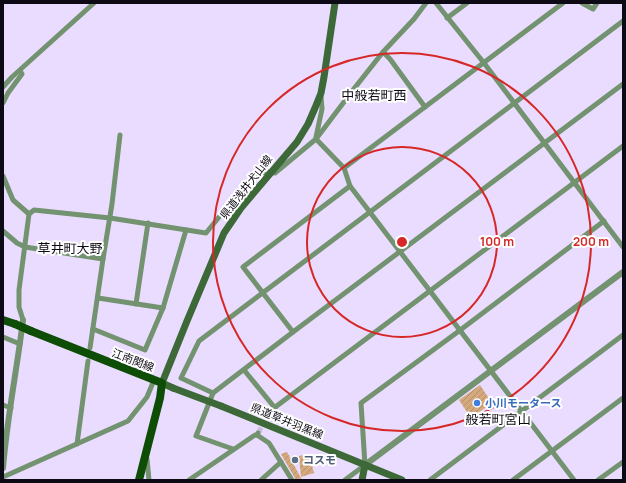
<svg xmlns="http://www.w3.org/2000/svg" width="626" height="483" font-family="Manrope,'Noto Sans JP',sans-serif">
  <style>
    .building { fill: url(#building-hatch) }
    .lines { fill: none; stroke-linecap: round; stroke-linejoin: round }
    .minor-tunnel { stroke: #c9bcdc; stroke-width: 5; stroke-dasharray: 5 2.5; stroke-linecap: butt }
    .minor { stroke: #73926f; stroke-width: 5 }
    .tertiary { stroke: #73926f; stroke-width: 6 }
    .secondary { stroke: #3c6937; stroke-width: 7 }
    .primary { stroke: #0e4d06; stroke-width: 8 }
    .secondary-bridge { stroke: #3c6937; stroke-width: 7 }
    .primary-bridge { stroke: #0e4d06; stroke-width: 8 }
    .ring { fill: none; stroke: #d62828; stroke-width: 2 }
    .shop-dot { fill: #3f7fe0; stroke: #fff; stroke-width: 1.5 }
    .service-dot { fill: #5c6f8a; stroke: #fff; stroke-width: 1.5 }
    .labels { text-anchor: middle; stroke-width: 4; stroke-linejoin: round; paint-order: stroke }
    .street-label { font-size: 11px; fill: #0e0a15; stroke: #fff }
    .shop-label { font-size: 11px; font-weight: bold; fill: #366cbe; stroke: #fff; text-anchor: start }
    .service-label { font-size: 11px; font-weight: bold; fill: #4e5e75; stroke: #fff; text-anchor: start }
    .quarter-label { font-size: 13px; fill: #0e0a15; stroke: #fff }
    .centre { fill: #d62828; stroke: #fff; stroke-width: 2 }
    .ring-label { font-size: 12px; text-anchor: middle; font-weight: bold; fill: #d62828; stroke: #fff; stroke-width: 4; stroke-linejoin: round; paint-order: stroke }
  </style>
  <defs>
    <pattern id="building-hatch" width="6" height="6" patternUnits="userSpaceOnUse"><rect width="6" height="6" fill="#d4a97e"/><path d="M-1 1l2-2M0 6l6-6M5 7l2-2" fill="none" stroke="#b5906c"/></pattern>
  </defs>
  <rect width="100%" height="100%" fill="#eadcff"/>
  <g class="building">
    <polygon points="480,385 492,403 471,418 459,400"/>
    <polygon points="287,452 302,480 296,480 281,454"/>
    <polygon points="309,454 314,473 301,477 299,456"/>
  </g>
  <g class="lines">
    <polyline class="minor-tunnel" points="259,432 266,416"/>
    <g class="minor">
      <polyline points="436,3 484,63 623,247"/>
      <polyline points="582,3 593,9 597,3"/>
      <polyline points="447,18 467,3"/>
      <polyline points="383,52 390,59 425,107"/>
      <polyline points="3,87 12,77 94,3"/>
      <polyline points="3,103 8,93 22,74 20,71"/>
      <polyline points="316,137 322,109 321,96"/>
      <polyline points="316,139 344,168 350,186 574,480"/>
      <polyline points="344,168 563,3"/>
      <polyline points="3,176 13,200 29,214"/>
      <polyline points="350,186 243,267 293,332 213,393 181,378 199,341 623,21"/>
      <polyline points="3,231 17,243 25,247 103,259"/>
      <polyline points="98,298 163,308"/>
      <polyline points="136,304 148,223"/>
      <polyline points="23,320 19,307 19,290 29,214 34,210 110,218 206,233 233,200 244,188 261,173 270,172 275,173 316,139 353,90 383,52 414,19 426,3"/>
      <polyline points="93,329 145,350 163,308 186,230"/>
      <polyline points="293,332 623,84"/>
      <polyline points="3,337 20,344"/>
      <polyline points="90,348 103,259 112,204 120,135"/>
      <polyline points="244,370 275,408"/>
      <polyline points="213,393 196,436 233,449"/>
      <polyline points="3,405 11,408"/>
      <polyline points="266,416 266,414 623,146"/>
      <polyline points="258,433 257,435 269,443 292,480"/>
      <polyline points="77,444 88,361"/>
      <polyline points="147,459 149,480"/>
      <polyline points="3,477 128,421 147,397 154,380"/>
      <polyline points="189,480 255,435 257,435"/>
      <polyline points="261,480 281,462"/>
      <polyline points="345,480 365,465 361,403 459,331 604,221"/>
      <polyline points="430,480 623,335"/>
      <polyline points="513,480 623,398"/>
      <polyline points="598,480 623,462"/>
    </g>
    <g class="tertiary">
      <polyline points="365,465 623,272"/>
      <path d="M3 468C7 418 17 369 23 320"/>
    </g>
    <g class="secondary">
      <polyline points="173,388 162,383 187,321 224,233 241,208 297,142 308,124 315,108 321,93 324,77 335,3"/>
      <polyline points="221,406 402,480"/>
      <polyline points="362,480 365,465"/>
    </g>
    <g class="primary">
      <polyline points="3,320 15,324"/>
      <polyline points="31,331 162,383 160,398 139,480"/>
    </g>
    <polyline class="secondary-bridge" points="173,388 221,406"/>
    <polyline class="primary-bridge" points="15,324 31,331"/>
  </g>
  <g class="ring">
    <circle cx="402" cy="242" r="95"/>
    <circle cx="402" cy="242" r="189"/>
  </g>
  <circle class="shop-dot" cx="477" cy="403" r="4"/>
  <circle class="service-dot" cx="295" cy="460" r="4"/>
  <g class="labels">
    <g class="street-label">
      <text transform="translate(246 187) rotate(-52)" y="4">県道浅井犬山線</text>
      <text transform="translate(133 360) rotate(21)" y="4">江南関線</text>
      <text transform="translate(287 421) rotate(22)" y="4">県道草井羽黒線</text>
    </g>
    <g class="shop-label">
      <text x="485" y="407">小川モータース</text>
    </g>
    <g class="service-label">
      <text x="303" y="464">コスモ</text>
    </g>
    <g class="quarter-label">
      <text x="374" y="100">中般若町西</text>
      <text x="70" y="253">草井町大野</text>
      <text x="498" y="424">般若町宮山</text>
    </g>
  </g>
  <circle cx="402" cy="242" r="6" class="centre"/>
  <g class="ring-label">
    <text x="497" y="246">100 m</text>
    <text x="591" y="246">200 m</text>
  </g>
  <rect width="626" height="483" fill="none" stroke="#0e0a15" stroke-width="8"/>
</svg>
